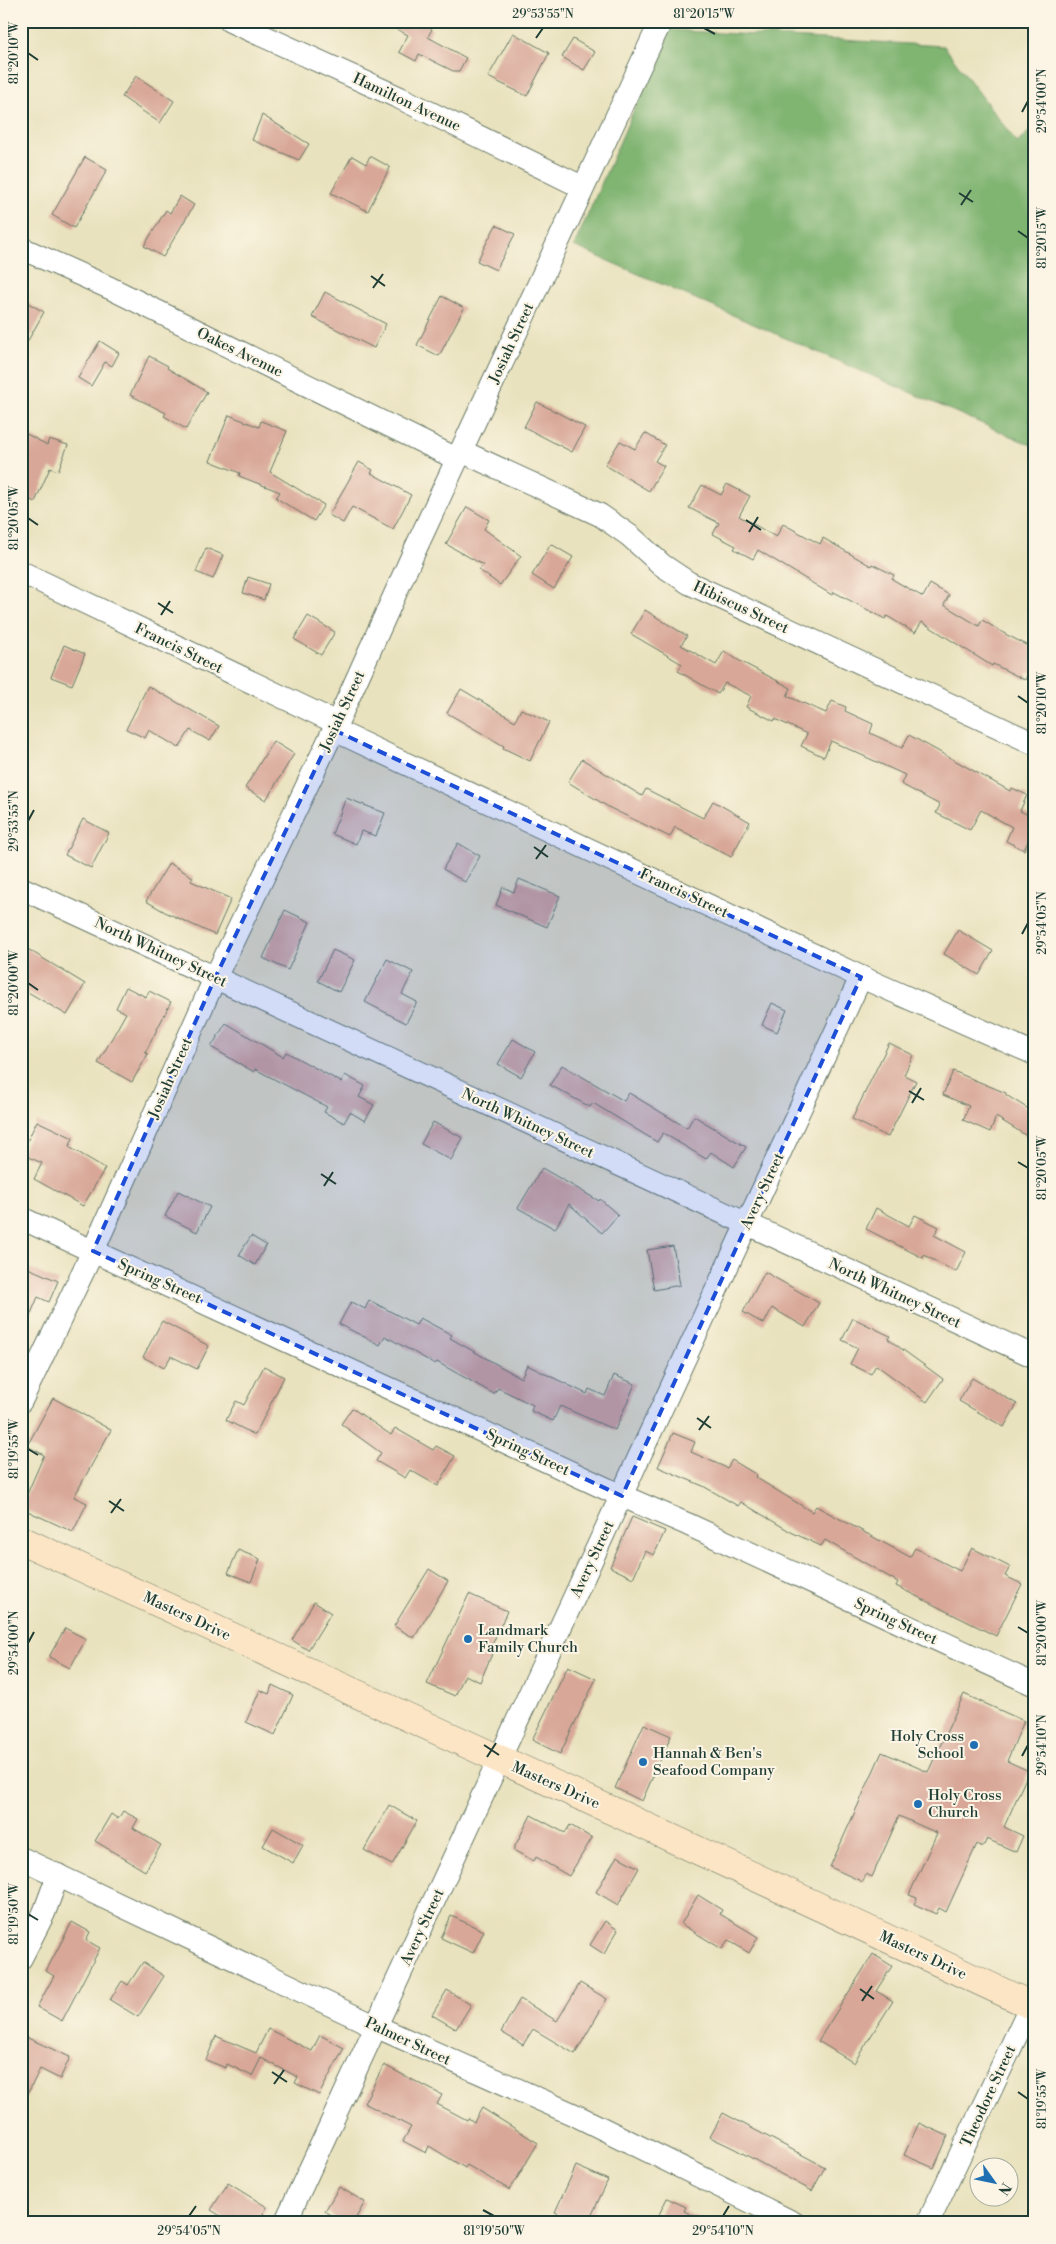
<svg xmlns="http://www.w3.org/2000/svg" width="1056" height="2244" font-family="'Libre Bodoni',serif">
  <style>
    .green { fill: #9fd283; stroke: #5f885c }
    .forest { fill: #7fb471; stroke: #4f7852 }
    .building { fill: #d8a798 }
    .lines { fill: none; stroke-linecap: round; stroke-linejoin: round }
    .street-casing { stroke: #667764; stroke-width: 24 }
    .secondary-casing { stroke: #667764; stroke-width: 29 }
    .street { stroke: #fff; stroke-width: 22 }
    .secondary { stroke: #fce5c4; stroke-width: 28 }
    .marked { fill: #1d4ed8; fill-opacity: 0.2; stroke: #1d4ed8; stroke-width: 4; stroke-dasharray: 10 6; stroke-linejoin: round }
    .ticks { fill: none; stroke: #1f3d34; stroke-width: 2 }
    .poi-dot { fill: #1f6fb2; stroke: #fcf5e5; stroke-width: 2 }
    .labels { text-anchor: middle; stroke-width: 4; stroke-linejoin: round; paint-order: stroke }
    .street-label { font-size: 15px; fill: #1f3d34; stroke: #fcf5e5 }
    .poi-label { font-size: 15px; fill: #1f3d34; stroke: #fcf5e5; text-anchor: start }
    .neatline { fill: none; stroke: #1f3d34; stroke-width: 2 }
    .ticks-label { font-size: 12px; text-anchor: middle; fill: #1f3d34 }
  </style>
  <rect width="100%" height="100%" fill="#fcf5e5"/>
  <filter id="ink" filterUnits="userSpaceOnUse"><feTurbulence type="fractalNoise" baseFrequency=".02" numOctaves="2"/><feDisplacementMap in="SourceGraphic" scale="10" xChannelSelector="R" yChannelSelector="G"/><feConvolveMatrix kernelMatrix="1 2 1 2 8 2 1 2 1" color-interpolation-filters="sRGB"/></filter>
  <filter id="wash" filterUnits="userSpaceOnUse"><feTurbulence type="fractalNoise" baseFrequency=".0096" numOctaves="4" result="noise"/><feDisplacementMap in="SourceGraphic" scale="20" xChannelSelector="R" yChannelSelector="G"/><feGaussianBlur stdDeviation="1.12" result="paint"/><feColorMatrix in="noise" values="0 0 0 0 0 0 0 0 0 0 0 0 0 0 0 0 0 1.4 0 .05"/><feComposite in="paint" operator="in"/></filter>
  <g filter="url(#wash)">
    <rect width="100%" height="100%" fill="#e9e2be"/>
    <polygon class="green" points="1035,386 1035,446 1031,445 1029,395"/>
    <polygon class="forest" points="669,30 944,46 1017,143 1035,126 1035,386 1029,396 1031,445 574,246"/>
    <g id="blocks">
      <g class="building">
        <polygon points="380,21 431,21 428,27 432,29 428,37 466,58 459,71 453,71 419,54 416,61 399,52 408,35"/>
        <polygon points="513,33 549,53 527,96 488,77"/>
        <polygon points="573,39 595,52 584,70 562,57"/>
        <polygon points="136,76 174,101 160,123 122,97"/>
        <polygon points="262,115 309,144 299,160 252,140"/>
        <polygon points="352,156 366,164 370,156 390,167 368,211 331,193"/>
        <polygon points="85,157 107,170 74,228 52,215"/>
        <polygon points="180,196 194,205 163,257 144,246 166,210 170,213"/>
        <polygon points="496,225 515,234 496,270 477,261"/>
        <polygon points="325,292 386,324 374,348 312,317"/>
        <polygon points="442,296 464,308 439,356 417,345"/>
        <polygon points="21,299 44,312 21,353"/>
        <polygon points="100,341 119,353 112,366 105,362 91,386 78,378"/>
        <polygon points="149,356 168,366 167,368 207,392 186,429 164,416 166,413 130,395"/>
        <polygon points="537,402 585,427 572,452 524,427"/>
        <polygon points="229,415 259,427 261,421 287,431 270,472 324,505 314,521 276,498 280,492 239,476 240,473 210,461"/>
        <polygon points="21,431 47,445 49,439 68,445 58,471 50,468 35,502 21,496"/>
        <polygon points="645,433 665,445 655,461 664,466 649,491 605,465 620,441 635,449"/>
        <polygon points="359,462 373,470 371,473 411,495 393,529 352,507 343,523 329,515"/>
        <polygon points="727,484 750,496 739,516 776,537 783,524 820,544 823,538 871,566 872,564 894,575 892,579 923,597 930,584 949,595 944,605 979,626 982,620 1007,635 1035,649 1035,674 1029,671 1025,680 993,664 992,666 922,622 915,633 887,616 885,619 834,592 832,595 758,550 753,559 734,549 736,546 713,534 719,523 689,508 702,485 721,495"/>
        <polygon points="467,507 489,520 484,529 521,556 500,585 479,570 483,565 446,544"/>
        <polygon points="551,544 573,557 554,589 532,575"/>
        <polygon points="206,548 223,555 213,579 196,572"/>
        <polygon points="248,577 269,584 264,600 243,593"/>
        <polygon points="645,610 687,636 681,645 716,665 724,651 738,660 791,688 787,696 826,713 832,701 846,707 845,711 873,724 870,733 902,748 909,735 1010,791 1012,788 1027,795 1020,811 1035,818 1035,839 1030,837 1024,850 1006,841 1012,827 981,810 970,830 936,813 940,805 901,784 905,775 831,741 824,757 801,746 807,734 775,719 774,721 746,707 751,696 725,683 718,694 678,671 682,664 631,634"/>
        <polygon points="308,616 335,632 321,655 294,639"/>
        <polygon points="64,645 85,654 72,685 51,677"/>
        <polygon points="148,686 219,726 210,741 190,730 179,748 149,730 145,738 126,729"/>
        <polygon points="461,689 515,721 521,709 549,722 530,761 503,748 504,746 447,713"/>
        <polygon points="273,741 294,754 266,800 245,788"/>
        <polygon points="582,759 642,796 646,789 703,818 713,801 750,822 731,857 675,827 670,837 610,808 568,782"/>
        <polygon points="346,798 385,813 376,836 361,831 356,844 332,834"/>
        <polygon points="83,819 109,833 91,868 65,855"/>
        <polygon points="458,843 480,856 465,882 443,869"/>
        <polygon points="169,863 193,877 191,881 231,899 215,935 165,912 146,901"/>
        <polygon points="519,879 560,896 547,927 496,905 503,887 514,892"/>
        <polygon points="285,910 310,922 288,970 263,958"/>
        <polygon points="958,930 993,951 979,975 944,954"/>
        <polygon points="21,945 85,984 67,1015 21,988"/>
        <polygon points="333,950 355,960 339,992 318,981"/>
        <polygon points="387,959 413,972 402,994 417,1002 406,1023 365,1002"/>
        <polygon points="126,987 146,997 149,991 171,1002 145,1053 148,1054 132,1082 98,1063 126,1013 116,1008"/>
        <polygon points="772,1003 787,1010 777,1032 762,1025"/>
        <polygon points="226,1023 283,1057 286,1052 341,1082 345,1075 365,1086 359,1097 374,1105 365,1121 350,1112 344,1123 324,1112 327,1107 255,1069 254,1072 211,1047"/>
        <polygon points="513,1039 535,1052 521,1077 498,1064"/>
        <polygon points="889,1043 913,1055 904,1075 916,1081 888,1137 852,1119"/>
        <polygon points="562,1065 624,1101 629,1093 687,1128 694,1116 746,1147 734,1167 711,1152 706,1159 663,1133 657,1142 593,1103 590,1107 550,1085"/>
        <polygon points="953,1071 1006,1093 1006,1095 1035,1113 1035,1141 996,1117 990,1132 963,1120 969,1106 943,1095"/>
        <polygon points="37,1121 73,1138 69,1147 105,1168 83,1206 34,1179 42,1163 21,1154"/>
        <polygon points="433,1122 463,1138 451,1160 421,1144"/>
        <polygon points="542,1168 599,1201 600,1199 618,1215 602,1233 569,1204 555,1229 518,1208"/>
        <polygon points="178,1191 210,1207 197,1232 165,1216"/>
        <polygon points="876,1208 909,1226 915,1215 939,1227 934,1235 966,1252 956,1272 924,1255 923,1258 866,1229"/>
        <polygon points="251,1236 266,1245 255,1265 239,1255"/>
        <polygon points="673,1246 680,1285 654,1290 647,1250"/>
        <polygon points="28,1268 58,1281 49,1302 38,1297 21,1337 21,1283"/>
        <polygon points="765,1272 819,1303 805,1327 772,1308 764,1324 743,1312"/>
        <polygon points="369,1300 416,1325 420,1318 452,1335 450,1338 521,1378 527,1365 587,1394 589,1389 605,1396 614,1375 635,1384 615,1430 560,1406 553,1421 531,1411 533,1405 498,1388 494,1394 437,1362 435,1364 385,1336 380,1345 339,1324 351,1302 365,1309"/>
        <polygon points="853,1318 890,1336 888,1339 943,1379 927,1402 876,1365 871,1374 850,1364 858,1348 842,1340"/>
        <polygon points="162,1321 209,1346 197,1369 171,1356 164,1368 143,1357"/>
        <polygon points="264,1366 284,1377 255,1435 226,1420 236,1401 244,1405"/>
        <polygon points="972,1378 1017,1404 1004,1427 959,1401"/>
        <polygon points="53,1398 111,1430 74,1497 87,1503 73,1532 21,1508 44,1455 27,1446"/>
        <polygon points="352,1408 391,1435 395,1428 433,1450 436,1446 455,1456 438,1486 410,1470 405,1478 376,1461 381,1453 341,1424"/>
        <polygon points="673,1433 695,1442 691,1452 727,1468 732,1460 757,1475 755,1477 812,1512 816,1506 910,1557 915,1548 960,1571 972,1548 1010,1567 1005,1576 1022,1584 996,1636 896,1586 898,1582 825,1540 821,1546 791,1532 741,1502 738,1506 703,1486 658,1467"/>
        <polygon points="632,1517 665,1531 654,1555 645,1551 633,1578 610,1567"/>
        <polygon points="238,1550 260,1559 251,1582 228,1573"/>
        <polygon points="429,1569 448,1581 414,1638 394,1626"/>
        <polygon points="469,1594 507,1611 489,1652 492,1654 480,1682 465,1675 455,1696 427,1684"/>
        <polygon points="314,1602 331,1613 308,1650 292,1640"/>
        <polygon points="65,1628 86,1639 70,1668 49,1657"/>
        <polygon points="568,1666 596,1679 560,1754 532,1740"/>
        <polygon points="272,1685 293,1695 275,1735 246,1722 260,1690 269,1694"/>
        <polygon points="964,1694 1024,1721 1007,1761 1029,1771 1004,1827 1023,1836 1016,1852 987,1839 983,1847 977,1844 946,1912 939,1908 936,1914 914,1904 917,1898 909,1895 937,1833 899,1816 872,1877 866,1874 863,1882 830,1867 882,1752 928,1772"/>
        <polygon points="644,1724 671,1736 642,1801 615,1788"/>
        <polygon points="389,1805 417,1821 392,1865 364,1850"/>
        <polygon points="123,1811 138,1819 133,1828 161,1845 145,1871 95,1841 111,1814 118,1819"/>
        <polygon points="531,1815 565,1833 570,1825 592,1838 569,1876 536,1857 534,1861 513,1850"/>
        <polygon points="273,1828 303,1845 293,1863 263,1846"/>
        <polygon points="617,1856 639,1868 618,1905 596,1892"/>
        <polygon points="698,1895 722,1910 720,1914 758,1937 749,1953 728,1940 722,1949 681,1924"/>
        <polygon points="451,1916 484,1931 473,1953 441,1938"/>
        <polygon points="605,1921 618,1930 604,1954 590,1945"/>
        <polygon points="72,1922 90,1932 86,1940 100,1948 62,2021 37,2007 54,1976 46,1971"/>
        <polygon points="873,1954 892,1966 876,1991 893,2001 854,2063 818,2041"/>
        <polygon points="143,1962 164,1976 138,2017 110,2000 122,1981 128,1985"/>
        <polygon points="580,1983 607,1999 575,2054 533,2029 523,2045 501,2032 520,1999 557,2021"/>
        <polygon points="447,1990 471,2005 456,2029 432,2015"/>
        <polygon points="268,2029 312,2051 320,2035 344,2048 319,2095 295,2083 298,2077 261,2058 252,2076 227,2064 226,2068 206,2060 216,2036 256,2053"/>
        <polygon points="21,2035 70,2057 60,2079 40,2069 21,2107"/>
        <polygon points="384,2065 442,2095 437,2104 467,2120 468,2118 474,2122 482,2108 538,2143 510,2190 467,2165 465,2168 429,2146 426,2153 403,2141 411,2127 364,2103"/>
        <polygon points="723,2113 825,2167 812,2191 735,2149 710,2137"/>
        <polygon points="919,2123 948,2136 934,2168 904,2155"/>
        <polygon points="576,2166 608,2180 588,2223 578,2223 555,2212"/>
        <polygon points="228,2183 267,2207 258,2223 232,2223 211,2210"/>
        <polygon points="339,2187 365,2202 353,2223 344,2223 325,2211"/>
        <polygon points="667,2198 686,2207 684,2211 708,2223 655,2223"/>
      </g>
    </g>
  </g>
  <g filter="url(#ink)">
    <use href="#blocks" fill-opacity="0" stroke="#667764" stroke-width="1"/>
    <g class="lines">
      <g class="street-casing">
        <g id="street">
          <polyline points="230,21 400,98 582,187"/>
          <polyline points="21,248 110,288 457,459"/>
          <polyline points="461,451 600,515 630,536 662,565 689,583 1035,744"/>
          <polyline points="21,572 337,723"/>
          <polyline points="334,730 861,977 1035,1054"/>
          <polyline points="21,888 1035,1357"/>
          <polyline points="21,1218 622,1496 687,1524 1035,1685"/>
          <polyline points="21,1401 93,1251 215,978 337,723 414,552 661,21"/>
          <polyline points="21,1858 375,2026 577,2116 794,2223"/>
          <polyline points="21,1958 44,1913 58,1875"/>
          <polyline points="285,2223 861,977"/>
          <polyline points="928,2223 1035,1996"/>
        </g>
      </g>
      <g class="secondary-casing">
        <polyline id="secondary" points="21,1540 626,1817 1035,2007"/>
      </g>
      <use href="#street" class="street"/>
      <use href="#secondary" class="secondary"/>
    </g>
  </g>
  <path class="marked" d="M334 730 861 977 622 1496 93 1251 215 978Z"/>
  <path class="ticks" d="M704 28 715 34M536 38 543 28M28 53 38 60M1022 112 1028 101M959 193 973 202M961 205 971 190M1018 231 1028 238M371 276 385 286M373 288 383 274M28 518 38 525M746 520 761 530M749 532 758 517M158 603 173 613M161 615 170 601M1018 696 1028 703M28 821 34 810M534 847 548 857M536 859 546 845M1022 934 1028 923M28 983 38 990M909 1091 924 1100M912 1103 921 1088M1018 1162 1028 1168M321 1174 336 1184M324 1186 333 1172M697 1418 711 1428M699 1430 709 1416M28 1449 38 1455M109 1501 124 1511M111 1513 121 1499M1018 1627 1028 1633M28 1643 34 1632M484 1745 499 1755M1022 1756 1028 1745M487 1757 496 1743M28 1914 38 1920M860 1989 874 1999M862 2001 872 1986M272 2072 287 2082M274 2084 284 2070M1018 2092 1028 2099M483 2210 494 2216M189 2216 196 2206M723 2216 729 2206"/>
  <g class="poi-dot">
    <circle cx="468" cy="1639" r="5"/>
    <circle cx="974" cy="1745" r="5"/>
    <circle cx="643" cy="1762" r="5"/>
    <circle cx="918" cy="1804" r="5"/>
  </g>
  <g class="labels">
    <g class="street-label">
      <text transform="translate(407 102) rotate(25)" y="5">Hamilton Avenue</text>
      <text transform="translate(511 343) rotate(-65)" y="5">Josiah Street</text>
      <text transform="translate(240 352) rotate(26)" y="5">Oakes Avenue</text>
      <text transform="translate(741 607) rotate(25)" y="5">Hibiscus Street</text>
      <text transform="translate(179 648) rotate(26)" y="5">Francis Street</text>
      <text transform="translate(342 711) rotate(-65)" y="5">Josiah Street</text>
      <text transform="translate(684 893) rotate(25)" y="5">Francis Street</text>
      <text transform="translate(161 952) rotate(25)" y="5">North Whitney Street</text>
      <text transform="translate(170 1078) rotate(-66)" y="5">Josiah Street</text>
      <text transform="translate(528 1123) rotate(25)" y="5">North Whitney Street</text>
      <text transform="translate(762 1191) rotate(-65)" y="5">Avery Street</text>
      <text transform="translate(160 1281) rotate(24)" y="5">Spring Street</text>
      <text transform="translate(895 1293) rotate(25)" y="5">North Whitney Street</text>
      <text transform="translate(528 1452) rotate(25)" y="5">Spring Street</text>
      <text transform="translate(592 1559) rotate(-65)" y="5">Avery Street</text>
      <text transform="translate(187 1616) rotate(25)" y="5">Masters Drive</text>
      <text transform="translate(896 1621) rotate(25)" y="5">Spring Street</text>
      <text transform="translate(556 1785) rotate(24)" y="5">Masters Drive</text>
      <text transform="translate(422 1927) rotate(-65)" y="5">Avery Street</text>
      <text transform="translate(923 1955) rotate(25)" y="5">Masters Drive</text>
      <text transform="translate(408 2041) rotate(25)" y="5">Palmer Street</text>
      <text transform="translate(988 2096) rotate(-65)" y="5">Theodore Street</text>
    </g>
    <g class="poi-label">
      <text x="478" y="1635">Landmark<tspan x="478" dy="17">Family Church</tspan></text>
      <text x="964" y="1741" text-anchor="end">Holy Cross<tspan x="964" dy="17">School</tspan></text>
      <text x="653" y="1758">Hannah &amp; Ben's<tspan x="653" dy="17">Seafood Company</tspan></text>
      <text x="928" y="1800">Holy Cross<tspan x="928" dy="17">Church</tspan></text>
    </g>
  </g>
  <rect width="1056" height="2244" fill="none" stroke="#fcf5e5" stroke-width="55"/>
  <g transform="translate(994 2182) rotate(123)"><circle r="24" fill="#fcf5e5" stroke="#a4ab9e"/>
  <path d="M0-4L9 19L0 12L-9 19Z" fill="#1f6fb2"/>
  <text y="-8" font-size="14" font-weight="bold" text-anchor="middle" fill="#1f3d34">N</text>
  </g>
  <rect x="28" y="28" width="1000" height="2188" class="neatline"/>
  <g class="ticks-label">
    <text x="543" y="18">29°53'55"N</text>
    <text x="704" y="18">81°20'15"W</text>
    <text transform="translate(14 53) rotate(-90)" y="4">81°20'10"W</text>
    <text transform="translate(1042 101) rotate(-90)" y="4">29°54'00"N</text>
    <text transform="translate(1042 238) rotate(-90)" y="4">81°20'15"W</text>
    <text transform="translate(14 518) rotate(-90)" y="4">81°20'05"W</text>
    <text transform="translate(1042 703) rotate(-90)" y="4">81°20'10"W</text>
    <text transform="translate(14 821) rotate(-90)" y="4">29°53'55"N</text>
    <text transform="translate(1042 923) rotate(-90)" y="4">29°54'05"N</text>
    <text transform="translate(14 983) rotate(-90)" y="4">81°20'00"W</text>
    <text transform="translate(1042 1168) rotate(-90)" y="4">81°20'05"W</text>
    <text transform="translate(14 1449) rotate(-90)" y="4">81°19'55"W</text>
    <text transform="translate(1042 1633) rotate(-90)" y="4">81°20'00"W</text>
    <text transform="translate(14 1643) rotate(-90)" y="4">29°54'00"N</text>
    <text transform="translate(1042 1745) rotate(-90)" y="4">29°54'10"N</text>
    <text transform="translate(14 1914) rotate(-90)" y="4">81°19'50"W</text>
    <text transform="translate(1042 2099) rotate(-90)" y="4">81°19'55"W</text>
    <text x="189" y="2235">29°54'05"N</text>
    <text x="494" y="2235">81°19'50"W</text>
    <text x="723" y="2235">29°54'10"N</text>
  </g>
</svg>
